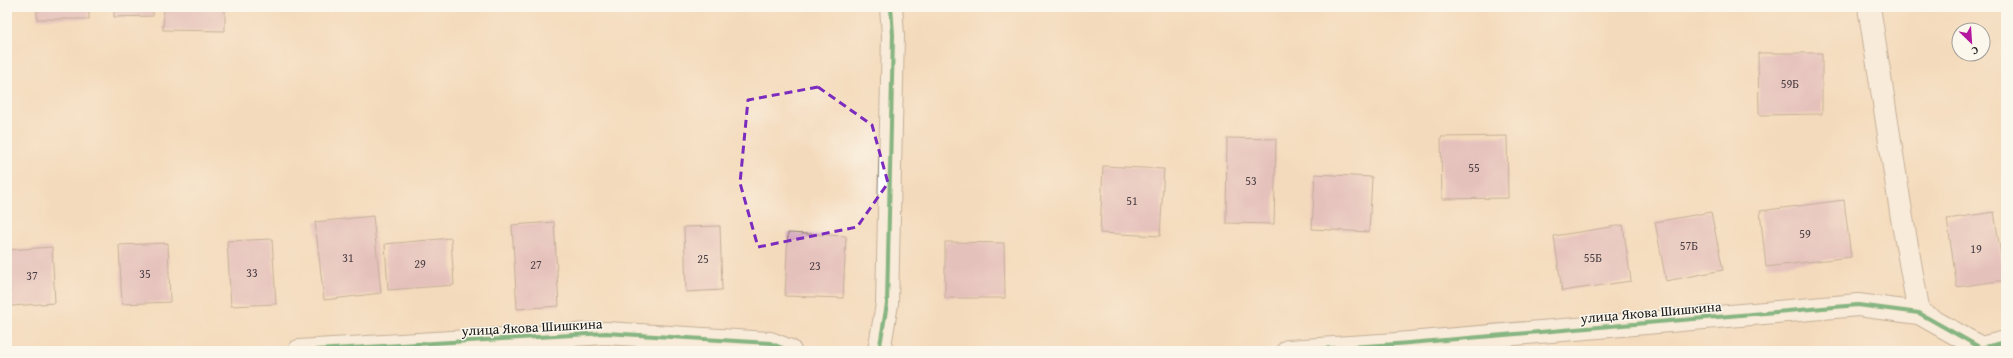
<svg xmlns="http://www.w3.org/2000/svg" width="2013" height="358" font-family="'Gentium Book Plus',serif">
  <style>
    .building { fill: #d3a2bd }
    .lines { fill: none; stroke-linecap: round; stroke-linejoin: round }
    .minor-casing { stroke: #887b6c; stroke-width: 24 }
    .minor { stroke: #fff; stroke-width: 22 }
    .cycleway-casing { stroke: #fbf7ec; stroke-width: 6 }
    .cycleway { stroke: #00873e; stroke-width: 4 }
    .marked { fill: none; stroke: #7b2cbf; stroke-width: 3; stroke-dasharray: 8 5; stroke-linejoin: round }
    .labels { text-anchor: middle; stroke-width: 3; stroke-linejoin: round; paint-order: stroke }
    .number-label { font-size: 12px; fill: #4a3e44 }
    .street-label { font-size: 14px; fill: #1c1c1c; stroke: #fbf7ec }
  </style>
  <rect width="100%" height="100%" fill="#fbf7ec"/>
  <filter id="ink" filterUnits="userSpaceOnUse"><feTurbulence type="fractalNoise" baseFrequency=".025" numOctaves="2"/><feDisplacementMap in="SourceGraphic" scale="8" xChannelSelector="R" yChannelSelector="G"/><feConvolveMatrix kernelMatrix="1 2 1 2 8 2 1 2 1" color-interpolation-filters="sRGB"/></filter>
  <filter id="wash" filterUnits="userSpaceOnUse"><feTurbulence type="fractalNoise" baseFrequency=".012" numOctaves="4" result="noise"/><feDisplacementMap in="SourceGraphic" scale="16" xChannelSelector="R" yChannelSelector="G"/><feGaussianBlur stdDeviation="0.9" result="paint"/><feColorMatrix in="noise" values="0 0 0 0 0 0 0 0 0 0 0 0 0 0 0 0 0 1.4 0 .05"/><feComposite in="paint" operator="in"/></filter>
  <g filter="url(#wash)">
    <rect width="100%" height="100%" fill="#f4dabc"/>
    <g id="blocks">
      <g class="building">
        <rect x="37" y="7" width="52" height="12"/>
        <polygon points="114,7 153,7 153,16 114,17"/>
        <polygon points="164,7 225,7 225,31 163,30"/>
        <polygon points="1758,53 1822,53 1822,114 1759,115"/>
        <polygon points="1507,136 1508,198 1442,199 1441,137"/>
        <polygon points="1227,138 1276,139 1274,224 1226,223"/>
        <polygon points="1103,166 1164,169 1160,236 1100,233"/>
        <polygon points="1315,174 1372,177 1369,232 1312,229"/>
        <polygon points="1844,200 1851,257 1766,267 1760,211"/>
        <polygon points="1711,212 1723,270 1666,281 1655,222"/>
        <polygon points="1994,212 2005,280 1957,287 1947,219"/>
        <polygon points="373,216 381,293 324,300 315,222"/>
        <polygon points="554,222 559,306 517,309 512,225"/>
        <polygon points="1623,225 1631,281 1562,291 1554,236"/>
        <polygon points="720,226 722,290 686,292 684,227"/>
        <polygon points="788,233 846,236 843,298 785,296"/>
        <polygon points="451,238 454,285 388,290 385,244"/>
        <polygon points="272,239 276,304 231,306 227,241"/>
        <polygon points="945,242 1004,243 1005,298 945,298"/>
        <polygon points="168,243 170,302 122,304 119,245"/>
        <polygon points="52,247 55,303 11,306 8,250"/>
      </g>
    </g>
  </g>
  <g filter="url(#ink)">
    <use href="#blocks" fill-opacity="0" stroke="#887b6c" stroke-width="1"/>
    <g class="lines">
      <g class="minor-casing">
        <g id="minor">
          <polyline points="1869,7 1902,218 1919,313"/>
          <polyline points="299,351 606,333 770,343 790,351"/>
          <polyline points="879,351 887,304 893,35 891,7"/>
          <polyline points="1288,351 1397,344 1858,305 1919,313 1981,348 2006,342"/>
        </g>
      </g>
      <use href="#minor" class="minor"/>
      <g class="cycleway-casing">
        <g id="cycleway">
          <polyline points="299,351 606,333 770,343 790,351"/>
          <polyline points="879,351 887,304 893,35 891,7"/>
          <polyline points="1288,351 1397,344 1858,305 1919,313 1981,348 2006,342"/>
        </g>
      </g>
      <use href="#cycleway" class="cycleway"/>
    </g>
  </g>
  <path d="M0 0H2013V358H0ZM818 87 872 125 888 183 857 227 758 247 740 183 748 100Z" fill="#f4dabc" fill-opacity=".55" fill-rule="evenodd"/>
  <path class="marked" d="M818 87 872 125 888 183 857 227 758 247 740 183 748 100Z"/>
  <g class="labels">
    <g class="number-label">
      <text x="1790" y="88">59Б</text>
      <text x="1474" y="172">55</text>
      <text x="1251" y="185">53</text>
      <text x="1132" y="205">51</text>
      <text x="1805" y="238">59</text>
      <text x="1689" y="250">57Б</text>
      <text x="1976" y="253">19</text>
      <text x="348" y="262">31</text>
      <text x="1593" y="262">55Б</text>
      <text x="703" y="263">25</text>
      <text x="420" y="268">29</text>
      <text x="536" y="269">27</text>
      <text x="815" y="270">23</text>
      <text x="252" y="277">33</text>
      <text x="145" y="278">35</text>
      <text x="32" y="280">37</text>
    </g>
    <g class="street-label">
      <text transform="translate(1651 312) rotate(-5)" y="5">улица Якова Шишкина</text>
      <text transform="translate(532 327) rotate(-3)" y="5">улица Якова Шишкина</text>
    </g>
  </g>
  <rect width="2013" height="358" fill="none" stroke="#fbf7ec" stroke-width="24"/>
  <g transform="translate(1971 42) rotate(155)"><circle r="19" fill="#fbf7ec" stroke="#a29f99"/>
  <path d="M0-3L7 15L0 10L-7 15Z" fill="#b5179e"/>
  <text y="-6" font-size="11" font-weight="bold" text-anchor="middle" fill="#1c1c1c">С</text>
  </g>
</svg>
